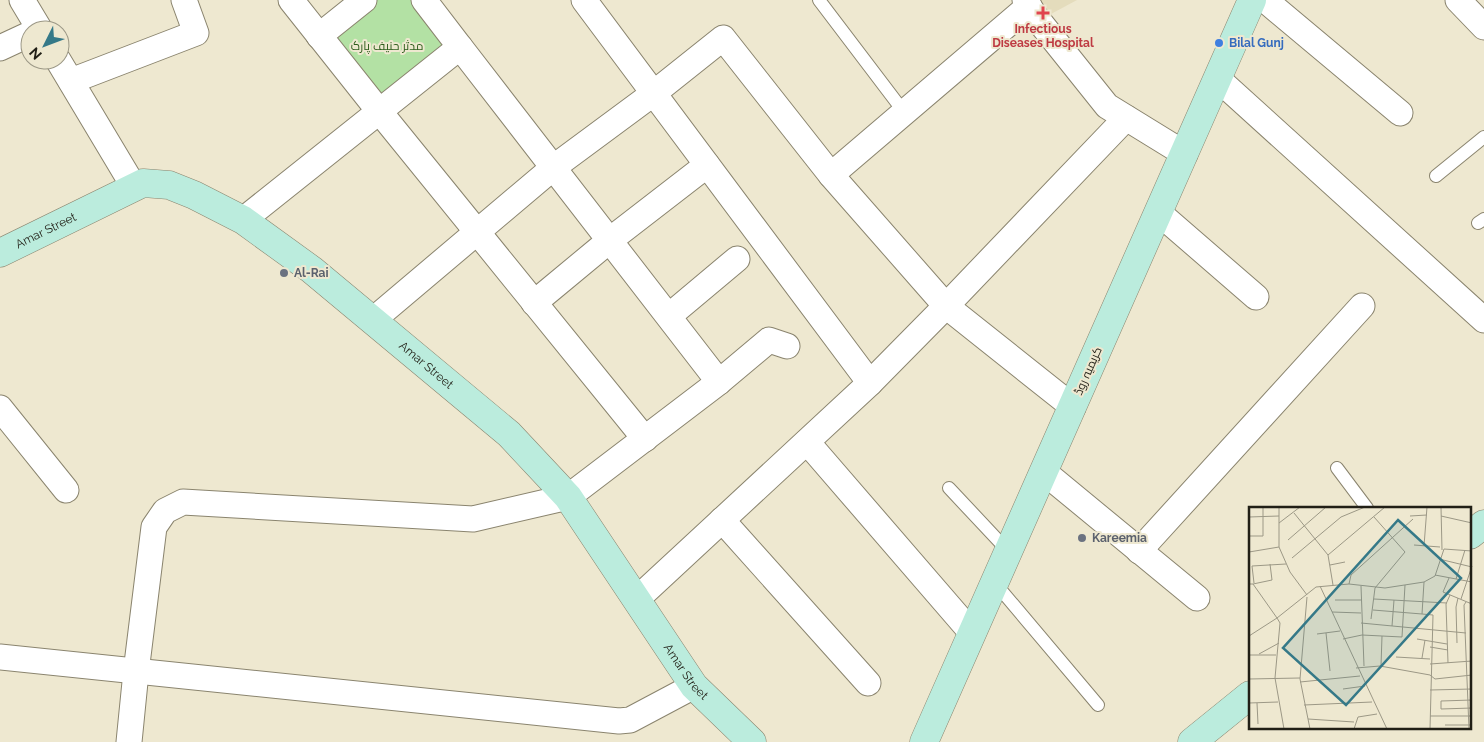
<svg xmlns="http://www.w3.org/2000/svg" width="1484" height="742" font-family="Raleway,Cairo,sans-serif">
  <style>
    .built { fill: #e4dcbc }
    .green { fill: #b3e1a4 }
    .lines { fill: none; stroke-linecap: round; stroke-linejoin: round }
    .lane-casing { stroke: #8a846e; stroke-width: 14 }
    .street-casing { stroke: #8a846e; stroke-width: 27 }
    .secondary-casing { stroke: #8a846e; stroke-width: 29 }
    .lane { stroke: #fff; stroke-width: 12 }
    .street { stroke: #fff; stroke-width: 25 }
    .secondary { stroke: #bbecdd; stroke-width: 28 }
    .health-dot { fill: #e0444e; stroke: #eee8d0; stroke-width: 2 }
    .shop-dot { fill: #3f7fe0; stroke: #eee8d0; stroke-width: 2 }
    .worship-dot { fill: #6b7280; stroke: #eee8d0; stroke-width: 2 }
    .labels { text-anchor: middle; stroke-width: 4; stroke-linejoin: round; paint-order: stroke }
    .health-label { font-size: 12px; font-weight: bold; fill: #be3a42; stroke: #eee8d0 }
    .shop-label { font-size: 12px; font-weight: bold; fill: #366cbe; stroke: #eee8d0; text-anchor: start }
    .park-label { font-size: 12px; fill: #2d5c1b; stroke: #eee8d0 }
    .street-label { font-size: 12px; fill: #211f16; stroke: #eee8d0 }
    .worship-label { font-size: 12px; font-weight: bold; fill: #5b616d; stroke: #eee8d0; text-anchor: start }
    .inset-road { fill: none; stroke: #9c9886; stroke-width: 1 }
    .view { fill: #357988; fill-opacity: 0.15; stroke: #357988; stroke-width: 2.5 }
    .inset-edge { fill: none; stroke: #211f16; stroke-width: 2.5 }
  </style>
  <rect width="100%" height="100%" fill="#eee8d0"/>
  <polygon class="built" points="1025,0 1077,0 1038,21"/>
  <polygon class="green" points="364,0 424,0 460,47 379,111 319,36"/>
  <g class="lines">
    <g class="lane-casing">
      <g id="lane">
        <polyline points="819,0 904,112"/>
        <polyline points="1436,176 1484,137"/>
        <polyline points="1478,223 1484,219"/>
        <polyline points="1337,468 1367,508"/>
        <polyline points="949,488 1009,552"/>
        <polyline points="995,583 1098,705"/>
      </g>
    </g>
    <g class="street-casing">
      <g id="street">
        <polyline points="22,0 40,30"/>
        <polyline points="291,0 379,111 645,439"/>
        <polyline points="584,0 870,383"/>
        <polyline points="1025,0 1035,16 1107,106 1185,154"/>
        <polyline points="1265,0 1400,113"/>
        <polyline points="1458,0 1484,27"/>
        <polyline points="319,36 364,0"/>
        <polyline points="460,47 719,382"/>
        <polyline points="0,48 30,34"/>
        <polyline points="58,60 134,187"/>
        <polyline points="1218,79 1484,320"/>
        <polyline points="71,81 196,33 184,0"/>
        <polyline points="831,175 1029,6"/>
        <polyline points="1159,213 1256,297"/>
        <polyline points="243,220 460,47 424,0"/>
        <polyline points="534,303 610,240 707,165"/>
        <polyline points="669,316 737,259"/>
        <polyline points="373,320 554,167 654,93 723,38 831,175 946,306 1073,407"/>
        <polyline points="0,408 66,490"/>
        <polyline points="807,442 972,633"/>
        <polyline points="1044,472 1197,598"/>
        <polyline points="722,520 868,683"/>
        <polyline points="1139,551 1362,306"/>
        <polyline points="637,599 870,383 946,306 1126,118"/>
        <polyline points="0,657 619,721 630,720 694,686"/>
        <polyline points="129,742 136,672 154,527 165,511 183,502 473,519 568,497 719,382 769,340 787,346"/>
      </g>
    </g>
    <g class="secondary-casing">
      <g id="secondary">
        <path id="s1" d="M0 253 143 183 169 185 194 195 243 220 312 270 509 434 568 497 694 686 752 742"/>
        <polyline points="1470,535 1484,524"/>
        <polyline points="924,742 1252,0"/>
        <polyline points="1192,742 1250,695"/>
      </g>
    </g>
    <use href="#lane" class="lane"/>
    <use href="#street" class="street"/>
    <use href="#secondary" class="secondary"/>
  </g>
  <path class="health-dot" d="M1040.5 5.5h5v5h5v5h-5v5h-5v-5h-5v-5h5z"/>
  <circle class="shop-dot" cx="1219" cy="43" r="5"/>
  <g class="worship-dot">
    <circle cx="284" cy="273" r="5"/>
    <circle cx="1082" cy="538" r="5"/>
  </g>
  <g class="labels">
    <g class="health-label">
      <text x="1043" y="33">Infectious<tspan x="1043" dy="14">Diseases Hospital</tspan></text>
    </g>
    <g class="shop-label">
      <text x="1229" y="47">Bilal Gunj</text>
    </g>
    <g class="park-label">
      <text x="387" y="50">مدثر حنیف پارک</text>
    </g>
    <g class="street-label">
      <text dy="4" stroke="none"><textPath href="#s1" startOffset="51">Amar Street</textPath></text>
      <text dy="4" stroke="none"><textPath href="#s1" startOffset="501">Amar Street</textPath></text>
      <text transform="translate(1088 371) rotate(-66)" y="4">کریمیہ روڈ</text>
      <text dy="4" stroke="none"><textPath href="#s1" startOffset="906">Amar Street</textPath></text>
    </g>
    <g class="worship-label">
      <text x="294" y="277">Al-Rai</text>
      <text x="1092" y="542">Kareemia</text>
    </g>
  </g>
  <g transform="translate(1249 507)">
    <rect width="222" height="222" fill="#eee8d0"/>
    <path class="inset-road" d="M30 0V40L41 65 58 88M192 0 193 43M45 6 79 48 84 78M161 9 178 8M192 9 223 16M0 10 30 9M30 16 51 0M0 29H14V0M39 33 77 0M165 38 191 40M175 39 178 0M0 45 30 40M79 48 136 0M43 51 92 10 116 0M190 52 223 60M81 58 96 55M186 68 223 75M200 71 194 85 223 97M207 72 216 43M175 75 173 107 184 108 181 222M5 76 3 59 37 57M0 77H4L28 111 67 80 100 77 136 81 175 75 186 69 195 42 223 44M4 77 23 73 21 57M100 77 102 68 164 12M71 79 138 222M112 79 115 159M58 90 51 172 61 222M125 92 198 96M212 92 223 59M86 93H112M217 95 215 98 220 222M124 103 173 107M83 105 112 106M122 112 126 81 156 45 125 10M112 116 217 126M143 119 145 93M77 126 81 164M68 127 91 124M0 129 28 111 31 116 26 171 35 222M94 132 113 128 153 130 156 78M168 132 198 137M208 136 207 100 209 91M181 140 199 143M10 147 30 136M0 148H27M147 150 181 152M173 151 176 133M199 156 197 97 201 88M181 157 223 154M132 159 133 129M107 161 131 159 181 168 186 172 223 168M0 172 51 171M51 175 111 169M94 182 116 179M181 183 223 182M223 193 192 194V202L223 201M0 196 29 195M8 196 9 217M55 198 123 195M181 209H223M59 212 105 215M196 218H223M105 222 109 210 128 207"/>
    <path class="view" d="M149 13 212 71 97 198 34 141Z"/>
    <rect width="222" height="222" class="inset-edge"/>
  </g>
  <g transform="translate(45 45) rotate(228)"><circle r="24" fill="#eee8d0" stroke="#9c9886"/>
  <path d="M0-4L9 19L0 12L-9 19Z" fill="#357988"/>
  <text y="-8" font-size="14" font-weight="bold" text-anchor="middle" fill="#211f16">N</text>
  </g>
</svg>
